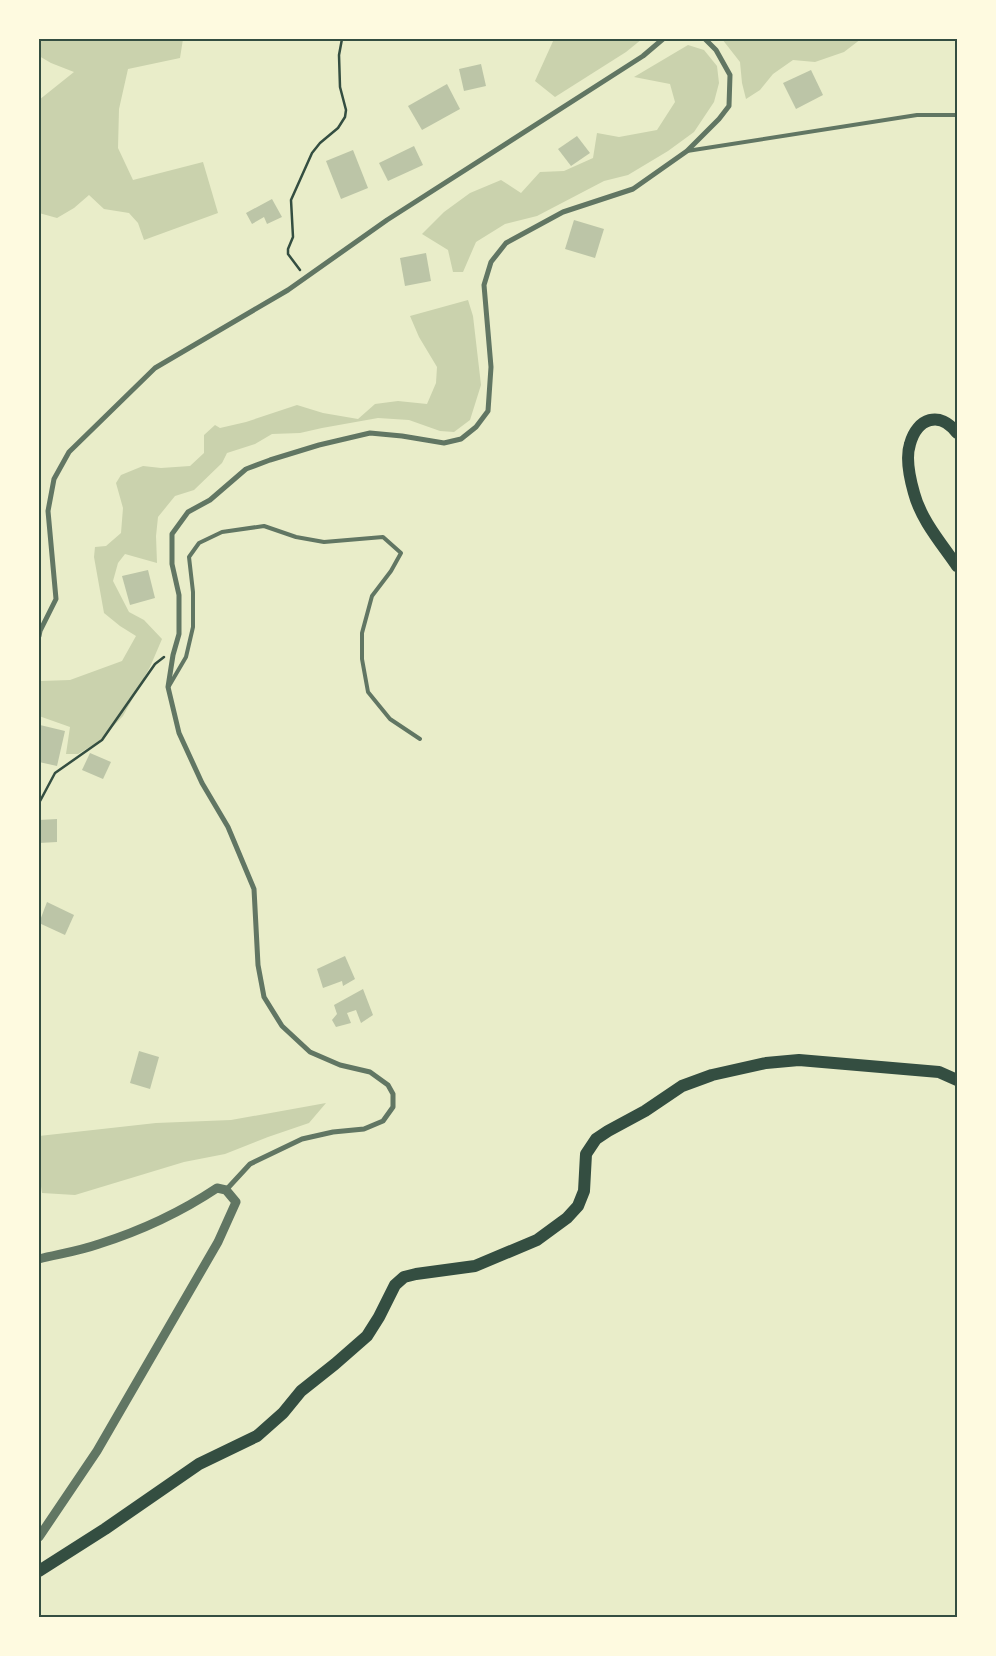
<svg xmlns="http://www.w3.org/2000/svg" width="996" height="1656" font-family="'Public Sans',sans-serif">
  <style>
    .green { fill: #cad2ad }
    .building { fill: #bcc5a7 }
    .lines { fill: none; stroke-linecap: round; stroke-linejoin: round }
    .path { stroke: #344e41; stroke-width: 2.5 }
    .service { stroke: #617663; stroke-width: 4 }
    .minor { stroke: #617663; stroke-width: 5 }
    .tertiary { stroke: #617663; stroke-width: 9 }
    .primary { stroke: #344e41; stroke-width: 12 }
    .neatline { fill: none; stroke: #344e41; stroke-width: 2 }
  </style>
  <rect width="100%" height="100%" fill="#e9edc9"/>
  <g class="green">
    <polygon points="39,39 60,39 64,41 72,39 183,39 180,58 128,69 119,109 118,148 133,180 203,162 218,213 144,240 138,223 129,213 104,209 89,195 74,208 57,218 39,213 39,100 74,72 51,63 39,56"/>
    <polygon points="554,39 642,39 626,52 555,97 535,81"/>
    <polygon points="722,39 861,39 844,52 815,62 793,60 773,74 760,90 746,99 742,83 740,62"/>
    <polygon points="688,45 704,50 717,66 719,83 714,102 694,132 668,151 628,175 604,181 537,216 505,224 476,242 463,272 453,272 448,250 422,234 444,212 470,193 501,180 521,193 540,172 564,171 593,158 597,133 619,137 657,130 675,102 670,84 634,77"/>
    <polygon points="468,300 473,316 481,385 470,420 454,432 440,431 409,420 378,418 322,428 300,433 272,434 255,444 227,453 222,463 194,490 175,496 158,517 156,536 157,563 125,554 118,563 113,581 129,612 144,620 162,639 150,667 123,716 98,742 78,754 66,754 70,727 39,716 39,686 41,681 70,680 122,661 136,636 120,626 104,613 94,557 95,547 106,546 121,533 123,508 116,483 121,475 143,466 161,468 190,466 204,453 204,435 215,425 220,428 246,422 297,405 323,413 358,419 375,404 398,401 427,404 436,383 437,367 419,337 410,316"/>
    <polygon points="326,1103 309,1123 268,1137 225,1154 184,1162 75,1195 42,1193 39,1173 39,1136 156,1123 231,1120"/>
  </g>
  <g class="building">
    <polygon points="481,64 486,86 464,91 459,69"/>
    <polygon points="811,70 823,95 796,109 783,83"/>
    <polygon points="447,84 460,109 422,130 408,106"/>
    <polygon points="577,136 590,153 571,166 558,149"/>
    <polygon points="414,146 423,165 388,181 379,163"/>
    <polygon points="353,150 368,188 341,199 326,161"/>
    <polygon points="272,199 282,217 267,224 264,217 252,224 246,213"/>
    <polygon points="574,220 604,229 595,258 565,249"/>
    <polygon points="426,253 431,281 405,286 400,258"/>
    <polygon points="148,570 155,598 130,605 122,576"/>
    <polygon points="40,725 65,731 57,766 39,762"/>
    <polygon points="90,753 111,762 103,779 82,770"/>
    <polygon points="57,819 57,842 39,843 39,820"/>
    <polygon points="47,902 74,915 65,935 39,923"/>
    <polygon points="345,956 355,979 343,986 342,981 323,988 317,969"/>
    <polygon points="363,989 373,1015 361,1023 356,1010 347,1013 351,1023 336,1027 332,1020 337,1014 334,1005"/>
    <polygon points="139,1051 159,1057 150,1089 130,1083"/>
  </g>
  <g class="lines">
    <g class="path">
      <polyline points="300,270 288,254 288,249 293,237 291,200 312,153 320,143 338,128 345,117 346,110 340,87 339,55 342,39"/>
      <polyline points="39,803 55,773 102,740 155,664 164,657"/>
    </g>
    <g class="service">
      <polyline points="687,151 917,115 957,115"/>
      <polyline points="169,686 186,657 193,627 193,592 189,557 199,543 222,532 264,526 296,537 324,542 383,537 401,553 391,571 372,596 362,633 362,659 368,692 390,719 420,739"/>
    </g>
    <g class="minor">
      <polyline points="39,636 40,631 56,599 48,511 54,479 69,452 155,368 288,290 387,220 643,56 663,39"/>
      <polyline points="226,1190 250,1164 302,1139 333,1132 364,1129 383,1121 393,1107 393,1094 388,1085 370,1072 340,1065 310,1052 282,1026 264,997 258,965 254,889 228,827 202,783 179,733 168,687 173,655 179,634 179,595 172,564 172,534 188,512 210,500 246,469 270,460 319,445 370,433 402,436 444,443 461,439 476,427 488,411 491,367 484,285 491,262 506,243 563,212 633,189 687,151 719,119 729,106 730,75 716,50 705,39"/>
    </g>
    <path class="tertiary" d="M39 1259C59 1254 79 1251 99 1244 140 1231 181 1212 217 1188L226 1190 236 1202 218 1242 97 1451 39 1537"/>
    <g class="primary">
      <path d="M957 433C940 410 917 418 910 444 905 459 910 479 914 493 921 520 942 544 957 566"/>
      <polyline points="39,1571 105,1529 199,1464 257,1436 283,1413 301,1391 335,1364 367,1336 379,1317 395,1285 404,1277 416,1274 475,1266 537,1240 567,1218 578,1206 584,1191 586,1154 596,1139 608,1131 645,1111 682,1086 712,1075 766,1063 799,1060 939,1072 957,1080"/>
    </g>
  </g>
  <rect width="996" height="1656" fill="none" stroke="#fefae0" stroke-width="80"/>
  <rect x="40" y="40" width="916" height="1576" class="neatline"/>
</svg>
